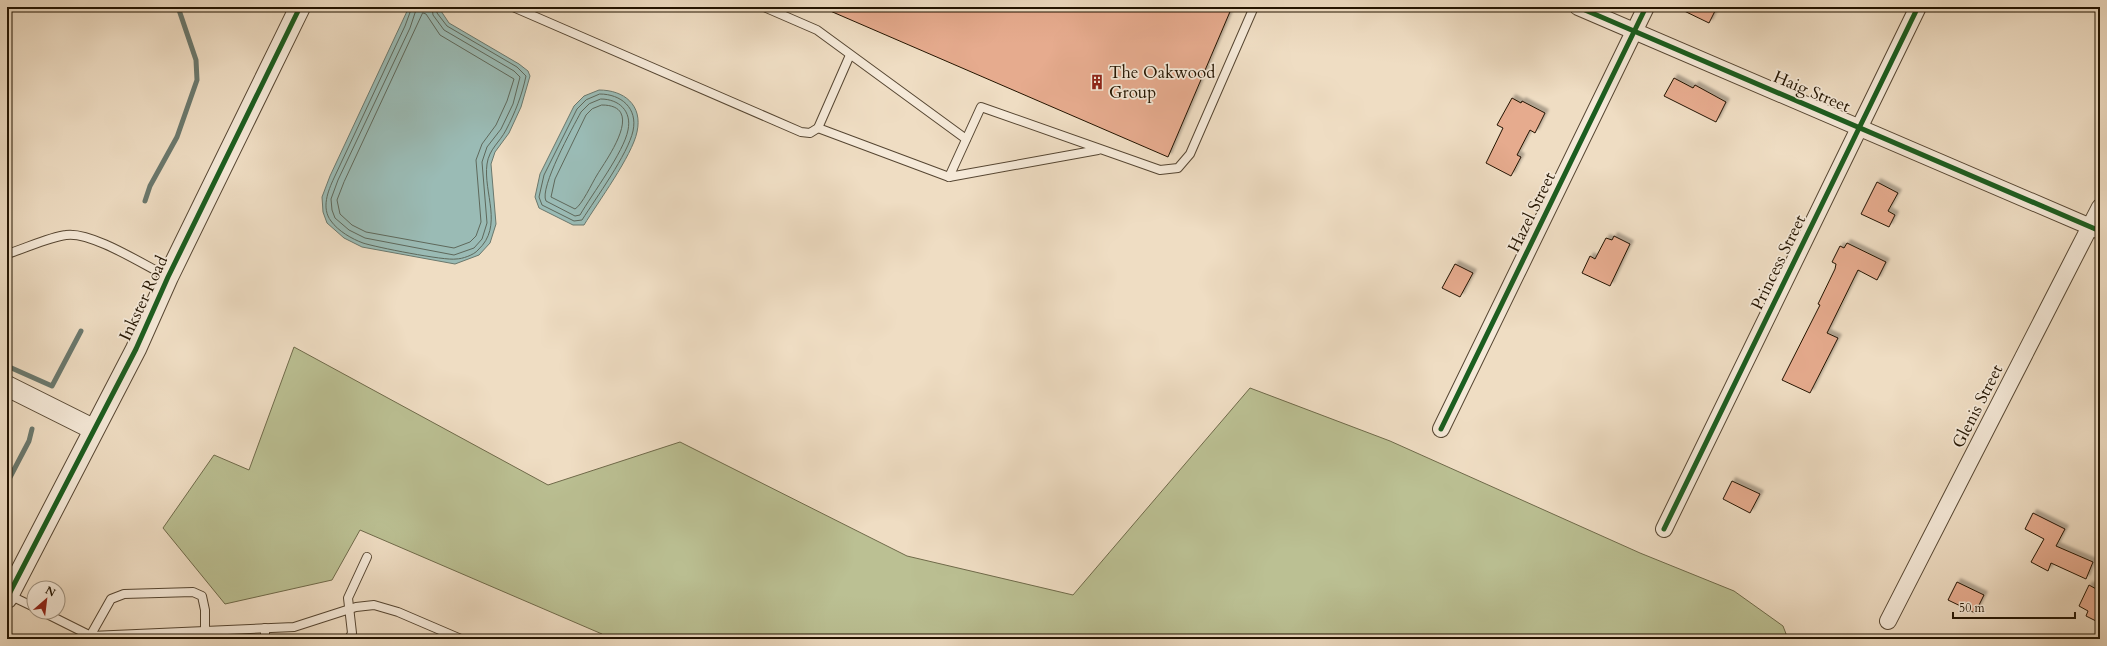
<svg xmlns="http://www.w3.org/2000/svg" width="2107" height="646" font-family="Cardo,serif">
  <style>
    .green { fill: #bbc093; stroke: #6f6a4a }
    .water { fill: #9abbb5; stroke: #6a786d }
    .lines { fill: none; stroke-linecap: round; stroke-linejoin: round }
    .shore { stroke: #5e685b; stroke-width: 1 }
    .stream { stroke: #6a786d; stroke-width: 5 }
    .building { fill: #e6ab8e; stroke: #231401; filter: url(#shadow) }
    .service-casing { stroke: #564632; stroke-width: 10 }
    .minor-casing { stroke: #564632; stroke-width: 18 }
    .tertiary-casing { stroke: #564632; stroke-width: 22 }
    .service { stroke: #f5e9d8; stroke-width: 8 }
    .minor { stroke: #f5e9d8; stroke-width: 16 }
    .tertiary { stroke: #f5e9d8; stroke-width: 20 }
    .cycleway-casing { stroke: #f5e9d8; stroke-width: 8 }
    .cycleway { stroke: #1b5e20; stroke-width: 5 }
    .labels { text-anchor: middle; stroke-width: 3.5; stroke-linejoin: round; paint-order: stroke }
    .poi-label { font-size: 17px; fill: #231401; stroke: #f5e9d8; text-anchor: start }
    .street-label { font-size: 17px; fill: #231401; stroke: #f5e9d8 }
  </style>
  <defs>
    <filter id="shadow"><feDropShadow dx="3.5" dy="-3.5" stdDeviation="1" flood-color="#0004"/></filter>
  </defs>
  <rect width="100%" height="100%" fill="#efddc3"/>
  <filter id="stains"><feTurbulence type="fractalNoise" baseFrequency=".005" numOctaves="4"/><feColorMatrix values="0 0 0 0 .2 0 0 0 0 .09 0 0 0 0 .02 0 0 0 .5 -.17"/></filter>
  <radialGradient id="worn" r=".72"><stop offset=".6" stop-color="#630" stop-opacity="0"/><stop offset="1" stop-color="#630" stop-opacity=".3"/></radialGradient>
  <polygon class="green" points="294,347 548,485 680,442 907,556 1073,595 1250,388 1390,441 1640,553 1734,591 1783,626 1788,639 606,639 602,634 360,530 332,580 225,604 163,528 214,455 249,470"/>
  <g class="water">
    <polygon points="409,7 440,7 441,11 449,23 519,64 528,71 530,76 521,107 509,133 495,152 491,164 496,224 490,243 479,255 455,264 362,247 344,238 327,223 323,212 322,197 330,176"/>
    <path d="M599 90C624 90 643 105 637 132 632 156 598 202 584 225H573L539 208 535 197 540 174 574 106 584 96Z"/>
  </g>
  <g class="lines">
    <g class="shore">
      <path d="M412 7 405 26 334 178C328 191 321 208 331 221 338 231 352 239 363 243 375 247 445 261 456 259 462 259 474 255 478 250 504 226 483 193 487 164 489 149 500 142 506 130 515 113 522 95 526 76L517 67 447 26 437 13V7"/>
      <polyline points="417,7 410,28 338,180 331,199 332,210 335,218 349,230 365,238 454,255 474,248 482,239 487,223 482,162 487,147 501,129 513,104 520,77 514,71 444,30 433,15 432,7"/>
      <polygon points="423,13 426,14 440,35 514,79 507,101 496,125 482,144 476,160 481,222 476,236 470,242 454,248 366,232 352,225 340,214 337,200 344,182"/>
      <path d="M600 94C621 94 638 108 633 131 628 154 596 198 582 220L574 221 542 205 539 197 544 175 577 109 586 100Z"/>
      <path d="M601 99C619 99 632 111 628 130 624 152 592 194 580 215L575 216 546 201C539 188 573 127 581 112L589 104Z"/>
      <path d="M602 105C647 105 606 160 597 175 592 183 582 205 575 209L551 197 555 179 586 115 592 109Z"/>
    </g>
    <g class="stream">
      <polyline points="145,201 150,186 177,137 197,80 196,60 178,7"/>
      <polyline points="7,366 52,386 81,331"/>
      <polyline points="7,483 29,441 32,429"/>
    </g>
  </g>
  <g class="building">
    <polygon points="821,7 1232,7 1168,157"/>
    <polygon points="1676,7 1717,7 1709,23"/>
    <polygon points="1674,78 1693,88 1695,85 1726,102 1716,122 1664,96"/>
    <polygon points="1512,98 1521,103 1522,101 1545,113 1535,133 1530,130 1517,155 1521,157 1511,176 1486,163 1503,128 1497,125"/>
    <polygon points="1877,182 1898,193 1888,211 1895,215 1889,227 1861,214"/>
    <polygon points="1614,236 1630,244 1610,286 1582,273 1590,256 1595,259 1606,238 1612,240"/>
    <polygon points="1847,243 1886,262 1877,280 1858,270 1827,333 1838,338 1810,393 1782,380 1820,305 1818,304 1835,269 1836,264 1832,262 1840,246 1844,248"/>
    <polygon points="1455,264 1473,273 1460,297 1442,288"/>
    <polygon points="1732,481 1760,494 1750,513 1723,499"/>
    <polygon points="2033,513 2065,529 2056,546 2093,562 2086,579 2051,563 2048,571 2031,562 2044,539 2025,529"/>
    <polygon points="1957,582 1984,595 1975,613 1948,600"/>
    <polygon points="2089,585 2098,590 2100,587 2100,623 2086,616 2088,611 2079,606"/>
  </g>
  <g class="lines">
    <g class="service-casing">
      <g id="service">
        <polyline points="513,7 801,132 810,133 818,128 850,55"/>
        <polyline points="764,7 817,30 966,139"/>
        <polyline points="818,128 949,177 1098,150"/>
        <polyline points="949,177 981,107 1160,170 1178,168 1190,154 1254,7"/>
        <path d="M7 254C24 249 49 237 66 235 91 231 144 265 168 277"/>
        <polyline points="9,595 34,607"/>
        <polyline points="43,612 91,636 294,627 356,607 374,605 398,612 461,639"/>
        <polyline points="265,628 265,639"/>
        <polyline points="89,638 111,599 124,594 193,592 202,596 205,610 205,631"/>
        <polyline points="349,639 352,633 348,598 367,557"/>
      </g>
    </g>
    <g class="minor-casing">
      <g id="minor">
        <polyline points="1578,7 2100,231"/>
        <polyline points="1441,429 1646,7"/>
        <polyline points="1664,529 1918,7"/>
        <polyline points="1888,621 2100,207"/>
      </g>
    </g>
    <g class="tertiary-casing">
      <g id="tertiary">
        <polyline points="7,386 93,429"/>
        <polyline points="7,598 136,349 168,277 300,7"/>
      </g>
    </g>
    <use href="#service" class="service"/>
    <use href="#minor" class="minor"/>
    <use href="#tertiary" class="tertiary"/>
    <g class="cycleway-casing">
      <g id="cycleway">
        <polyline points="1578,7 2100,231"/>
        <polyline points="1441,429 1646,7"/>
        <polyline points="1664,529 1918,7"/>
        <polyline points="7,598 136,349 168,277 300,7"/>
      </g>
    </g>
    <use href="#cycleway" class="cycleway"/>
  </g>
  <defs>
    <g id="building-bare" transform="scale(1.2)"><path d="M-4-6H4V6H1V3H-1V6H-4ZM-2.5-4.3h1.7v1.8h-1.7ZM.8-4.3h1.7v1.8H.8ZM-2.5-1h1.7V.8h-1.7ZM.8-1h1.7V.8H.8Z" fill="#8f2418" stroke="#f5e9d8" stroke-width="2.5" paint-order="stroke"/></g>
  </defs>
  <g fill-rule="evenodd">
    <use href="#building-bare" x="1097" y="82"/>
  </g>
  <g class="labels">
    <g class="poi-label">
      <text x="1109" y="78">The Oakwood<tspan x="1109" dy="20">Group</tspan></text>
    </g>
    <g class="street-label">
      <text transform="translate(1812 91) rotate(23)" y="6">Haig Street</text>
      <text transform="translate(1531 212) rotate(-64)" y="6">Hazel Street</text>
      <text transform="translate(1778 262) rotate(-64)" y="6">Princess Street</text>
      <text transform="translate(143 298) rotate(-65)" y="6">Inkster Road</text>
      <text transform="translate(1977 406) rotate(-63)" y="6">Glenis Street</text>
    </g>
  </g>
  <rect width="2107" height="646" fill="none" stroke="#efddc3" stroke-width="24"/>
  <rect x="8" y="8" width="2091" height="630" fill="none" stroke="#231401" stroke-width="2"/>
  <rect x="12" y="12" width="2083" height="622" fill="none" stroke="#231401"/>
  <g transform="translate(46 600) rotate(28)"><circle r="19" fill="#f5e9d8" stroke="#a19482"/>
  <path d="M0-3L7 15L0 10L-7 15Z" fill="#8f2418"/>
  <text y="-6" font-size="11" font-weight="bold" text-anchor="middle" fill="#231401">N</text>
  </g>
  <path d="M1953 612v6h122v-6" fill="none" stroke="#231401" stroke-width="2"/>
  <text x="1959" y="612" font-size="12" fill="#231401" stroke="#f5e9d8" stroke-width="3" paint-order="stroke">50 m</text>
  <rect width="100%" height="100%" filter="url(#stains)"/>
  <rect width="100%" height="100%" fill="url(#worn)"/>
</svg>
